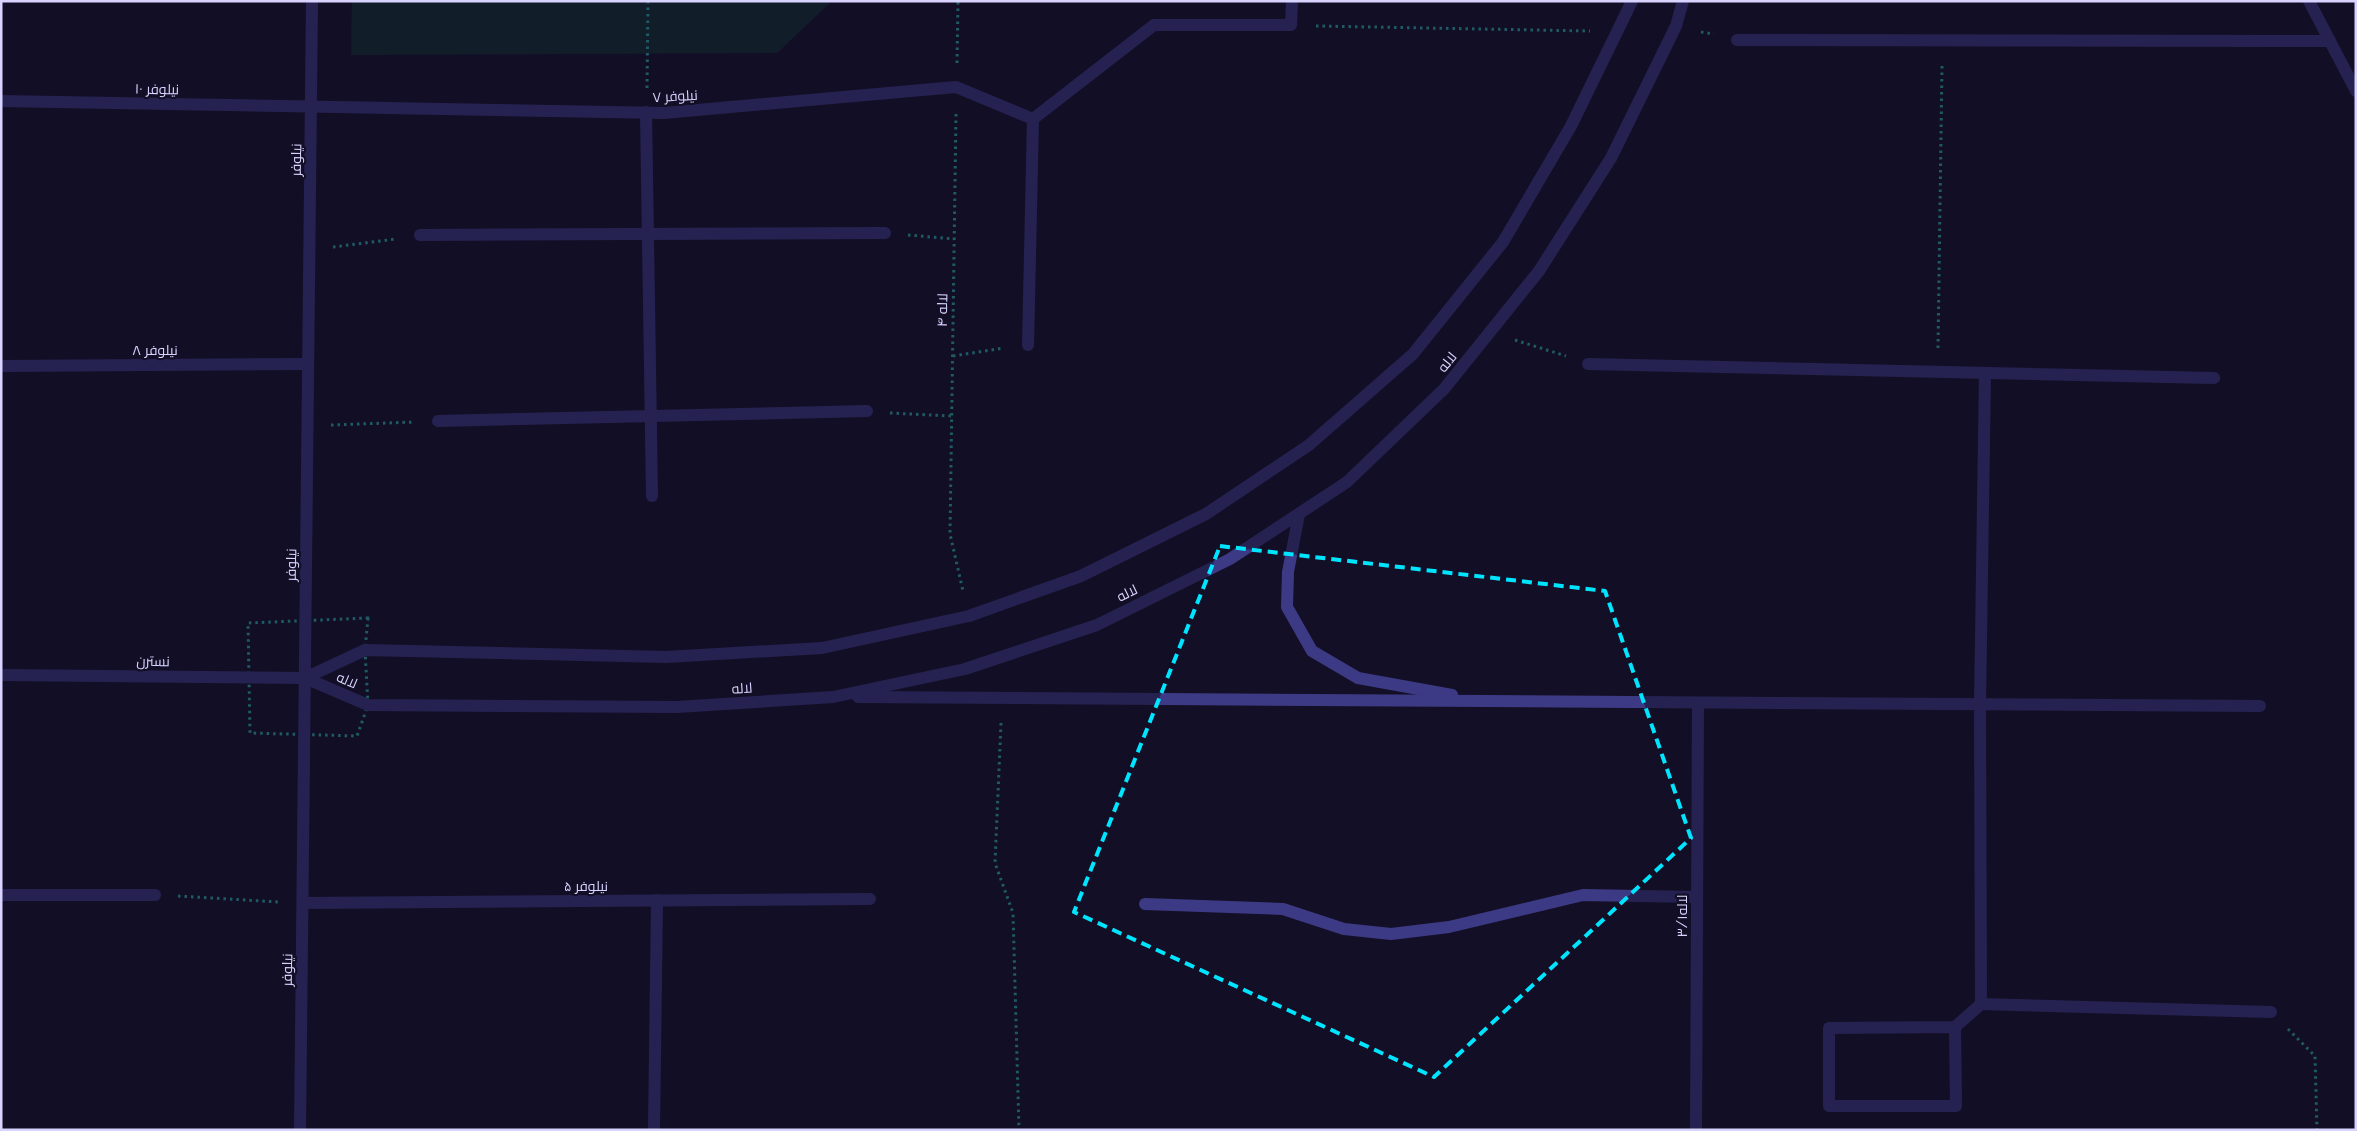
<svg xmlns="http://www.w3.org/2000/svg" width="2357" height="1131" font-family="Raleway,Cairo,sans-serif">
  <style>
    .green { fill: #12302f }
    .lines { fill: none; stroke-linecap: round; stroke-linejoin: round }
    .path { stroke: #2fb8b0; stroke-width: 3; stroke-dasharray: 2.5 4; stroke-linecap: butt }
    .minor { stroke: #3d3a85; stroke-width: 12 }
    .marked { fill: none; stroke: #00e5ff; stroke-width: 4; stroke-dasharray: 10 6; stroke-linejoin: round }
    .labels { text-anchor: middle; stroke-width: 4.5; stroke-linejoin: round; paint-order: stroke }
    .street-label { font-size: 14px; fill: #d9d4ff; stroke: #130f26 }
  </style>
  <rect width="100%" height="100%" fill="#130f26"/>
  <polygon class="green" points="352,1 832,1 777,53 351,55"/>
  <g class="lines">
    <g class="path">
      <polyline points="1316,26 1590,31"/>
      <polyline points="1701,32 1714,34"/>
      <polyline points="957,63 958,1"/>
      <polyline points="647,88 648,1"/>
      <polyline points="956,114 950,534 963,591"/>
      <polyline points="908,235 954,239"/>
      <polyline points="333,247 396,239"/>
      <polyline points="1515,340 1566,356"/>
      <polyline points="1938,348 1942,65"/>
      <polyline points="953,356 1004,348"/>
      <polyline points="890,413 952,416"/>
      <polyline points="331,425 415,422"/>
      <polygon points="368,618 365,650 368,705 357,736 250,733 248,623"/>
      <polyline points="1001,723 995,863 1013,913 1019,1130"/>
      <polyline points="178,896 279,902"/>
      <polyline points="2288,1029 2315,1056 2317,1130"/>
    </g>
    <g class="minor">
      <polyline points="2309,1 2356,91"/>
      <polyline points="1737,40 2330,41"/>
      <polyline points="1,101 664,113 956,87 1033,119"/>
      <polyline points="646,112 652,496"/>
      <polyline points="420,235 885,233"/>
      <polyline points="1028,345 1033,119 1154,25 1291,25 1292,1"/>
      <polyline points="1588,364 2214,378"/>
      <polyline points="1,366 308,364"/>
      <polyline points="438,421 867,411"/>
      <polyline points="1299,514 1288,572 1287,607 1312,651 1358,678 1452,695"/>
      <polyline points="1,675 305,678 368,705 677,707 833,697 965,669 1097,625 1230,559 1347,482 1444,389 1539,271 1611,158 1676,26 1683,1"/>
      <polyline points="305,678 365,650 666,657 822,648 969,616 1081,576 1206,514 1309,445 1413,354 1503,242 1571,126 1632,1"/>
      <polyline points="858,697 2260,706"/>
      <polyline points="1,895 155,895"/>
      <polyline points="303,903 870,899"/>
      <polyline points="1145,904 1283,909 1344,929 1391,934 1449,927 1583,895 1697,897"/>
      <polyline points="1981,1004 2271,1012"/>
      <polyline points="1955,1027 1956,1106 1829,1106 1829,1028 1955,1027 1981,1004 1980,705 1985,373"/>
      <polyline points="300,1130 312,1"/>
      <polyline points="654,1130 657,900"/>
      <polyline points="1696,1130 1698,703"/>
    </g>
  </g>
  <path d="M0 0H2357V1131H0ZM1220 546 1605 591 1691 838 1434 1077 1074 912Z" fill="#130f26" fill-opacity=".55" fill-rule="evenodd"/>
  <path class="marked" d="M1220 546 1605 591 1691 838 1434 1077 1074 912Z"/>
  <g class="labels">
    <g class="street-label">
      <text transform="translate(157 89) rotate(1)" y="5">نیلوفر ۱۰</text>
      <text transform="translate(675 96) rotate(-3)" y="5">نیلوفر ۷</text>
      <text transform="translate(296 160) rotate(-89)" y="5">نیلوفر</text>
      <text transform="translate(942 310) rotate(-89)" y="5">لاله ۴</text>
      <text x="155" y="355">نیلوفر ۸</text>
      <text transform="translate(1447 362) rotate(-51)" y="5">لاله</text>
      <text transform="translate(291 565) rotate(-89)" y="5">نیلوفر</text>
      <text transform="translate(1127 593) rotate(-26)" y="5">لاله</text>
      <text transform="translate(153 661) rotate(1)" y="5">نسترن</text>
      <text transform="translate(347 680) rotate(23)" y="5">لاله</text>
      <text transform="translate(742 688) rotate(-4)" y="5">لاله</text>
      <text x="586" y="891">نیلوفر ۵</text>
      <text transform="translate(1682 916) rotate(-90)" y="5">لاله۳/۱</text>
      <text transform="translate(287 970) rotate(-89)" y="5">نیلوفر</text>
    </g>
  </g>
  <rect width="2357" height="1131" fill="none" stroke="#d9d4ff" stroke-width="5"/>
</svg>
